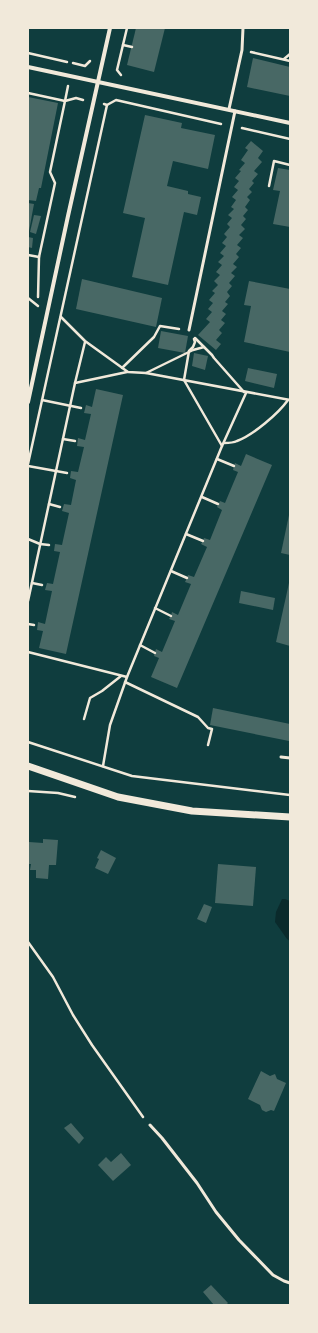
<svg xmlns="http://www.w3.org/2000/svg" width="318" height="1333" font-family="'Varela Round',sans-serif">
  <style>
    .water { fill: #0a2a2b }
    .building { fill: #486865 }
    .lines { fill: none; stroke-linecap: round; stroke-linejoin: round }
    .path { stroke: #f1e9da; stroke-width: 2.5 }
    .service { stroke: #f1e9da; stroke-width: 3 }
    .minor { stroke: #f1e9da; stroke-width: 4 }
    .tertiary { stroke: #f1e9da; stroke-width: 7 }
  </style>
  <rect width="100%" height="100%" fill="#0f3d3e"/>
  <polygon class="water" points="282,899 285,899 290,901 290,941 287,939 275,922 276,912"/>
  <g class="building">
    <polygon points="136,28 165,28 154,72 127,65"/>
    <polygon points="253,58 290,67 290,96 247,87"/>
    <polygon points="28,97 58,103 41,188 39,188 36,201 28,200"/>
    <polygon points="145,115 182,123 181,128 215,135 208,169 173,161 167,186 188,191 188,194 201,197 197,215 184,212 168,285 132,277 145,218 123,213"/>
    <polygon points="251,141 263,151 258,158 262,162 254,171 258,174 252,181 254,183 249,189 252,192 247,197 250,200 245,207 248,210 243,216 246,219 241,225 245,229 239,235 243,238 237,245 241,248 236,254 239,257 233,264 237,267 231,273 235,276 229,283 232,286 227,292 230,296 225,302 228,304 222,311 226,314 221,320 225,323 219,330 222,333 216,340 221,344 216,350 198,335 210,322 206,319 212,312 208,309 213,303 209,300 215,293 212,291 218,285 214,281 220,275 216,272 222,265 218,262 224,256 220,253 226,246 222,243 227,237 224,234 230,227 227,224 232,218 228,215 234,209 231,207 236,200 232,197 238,190 234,187 239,181 235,178 241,171 239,170 245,163 241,160 248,150 245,148"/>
    <polygon points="278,168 290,170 290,227 273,224 280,191 273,190"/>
    <polygon points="28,203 34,204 29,231 28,231"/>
    <polygon points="34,215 41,216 36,234 30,232"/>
    <polygon points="28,237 33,238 32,248 28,247"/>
    <polygon points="82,279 162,298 156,327 76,309"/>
    <polygon points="249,281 290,289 290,352 244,342 251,306 244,305"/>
    <polygon points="161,331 188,336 185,353 158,348"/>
    <polygon points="194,353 208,356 205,370 192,366"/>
    <polygon points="248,368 277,374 274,388 245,381"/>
    <polygon points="96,389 123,395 66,654 39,648 43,631 37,630 38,622 45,624 52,591 45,590 47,583 53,584 60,552 54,551 55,544 62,545 69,513 62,511 64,504 71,505 76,480 70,478 71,471 78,472 84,447 77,446 78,438 85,440 91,414 84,413 86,405 92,407"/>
    <polygon points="246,454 272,465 177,688 151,677 159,658 154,656 156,649 162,652 175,621 169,619 171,616 172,612 178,615 191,584 185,582 187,578 188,575 194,577 207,547 201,544 203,541 204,538 210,540 222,510 217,507 220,501 225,503 238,472 233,470 235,463 241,466"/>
    <polygon points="289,515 290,515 290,555 281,553"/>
    <polygon points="289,583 290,583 290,646 276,642"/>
    <polygon points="241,591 275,598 273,610 239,603"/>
    <polygon points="213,708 290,724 289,741 210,725"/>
    <polygon points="43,839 58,840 56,865 49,865 48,879 36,878 36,870 30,870 31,864 28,864 29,842 43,843"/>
    <polygon points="101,850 116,858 108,874 95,868 99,859 97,858"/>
    <polygon points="218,864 256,867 253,906 215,903"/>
    <polygon points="204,904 212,907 206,923 197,919"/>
    <polygon points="261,1071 270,1076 275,1074 277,1079 286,1083 274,1111 271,1110 266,1112 262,1110 260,1105 248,1099"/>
    <polygon points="71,1123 84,1138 79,1144 64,1128"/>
    <polygon points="121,1153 131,1165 113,1181 98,1165 106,1157 111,1162"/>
    <polygon points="211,1285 228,1303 226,1305 214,1305 203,1292"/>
  </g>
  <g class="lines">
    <g class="path">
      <polyline points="123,45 132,47"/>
      <polyline points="251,52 290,61"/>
      <polyline points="28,53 67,62"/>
      <polyline points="284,59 290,54"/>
      <polyline points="73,63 85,66 90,61"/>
      <polyline points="121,75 117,70 127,28"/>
      <polyline points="28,93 65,101 68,86"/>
      <polyline points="104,104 107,105 116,100 221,124"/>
      <polyline points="242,128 290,139"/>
      <polyline points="269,186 274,161 290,165"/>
      <polyline points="28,255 39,257"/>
      <polyline points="38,297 39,257 55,183 50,172 65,101 76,98 83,100"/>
      <polyline points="28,298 38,306"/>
      <polyline points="61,317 85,341 128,372 146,373 290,400"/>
      <polyline points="195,338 212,355 214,358 244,392"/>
      <polyline points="194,339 195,342 193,347 189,351 184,380 222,446"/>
      <polyline points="122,368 154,337 160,326 179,329"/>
      <polyline points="146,373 193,350 204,347"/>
      <polyline points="75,383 127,372"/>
      <polyline points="42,400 81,408"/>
      <polyline points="63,439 75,441"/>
      <path d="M224 443C228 443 233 443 237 441 253 435 278 414 288 400"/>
      <polyline points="217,459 234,466"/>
      <polyline points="28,464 107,105"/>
      <polyline points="28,466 67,473"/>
      <polyline points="202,497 218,504"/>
      <polyline points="49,504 60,507"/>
      <polyline points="186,534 203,541"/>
      <polyline points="28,539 40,544 49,545"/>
      <polyline points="171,571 187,578"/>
      <polyline points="32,583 42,585"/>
      <polyline points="28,601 75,383 85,342"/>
      <polyline points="155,608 171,616"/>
      <polyline points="28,624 34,625"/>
      <polyline points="140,645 155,653"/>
      <polyline points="28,652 127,677"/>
      <polyline points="125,682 198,717 208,728 212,729 208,745"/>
      <polyline points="84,719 90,698 102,691 121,676"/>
      <polyline points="28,742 132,776 290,795"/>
      <polyline points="103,766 110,725 127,677 222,446 246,393"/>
      <polyline points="28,791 58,793 75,797"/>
      <polyline points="28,942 53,977 73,1015 92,1045 143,1117"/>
    </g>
    <g class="service">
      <polyline points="229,109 242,50 243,28"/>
      <polyline points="189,330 235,111"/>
      <polyline points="281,757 290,758"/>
      <polyline points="150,1125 162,1138 197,1183 216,1212 239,1240 273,1275 284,1281 290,1283"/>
    </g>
    <g class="minor">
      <polyline points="28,67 290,123"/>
      <polyline points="28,402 68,216 110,28"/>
    </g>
    <polyline class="tertiary" points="28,766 118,797 192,811 290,817"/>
  </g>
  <rect width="318" height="1333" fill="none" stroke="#f1e9da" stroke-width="58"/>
</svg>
